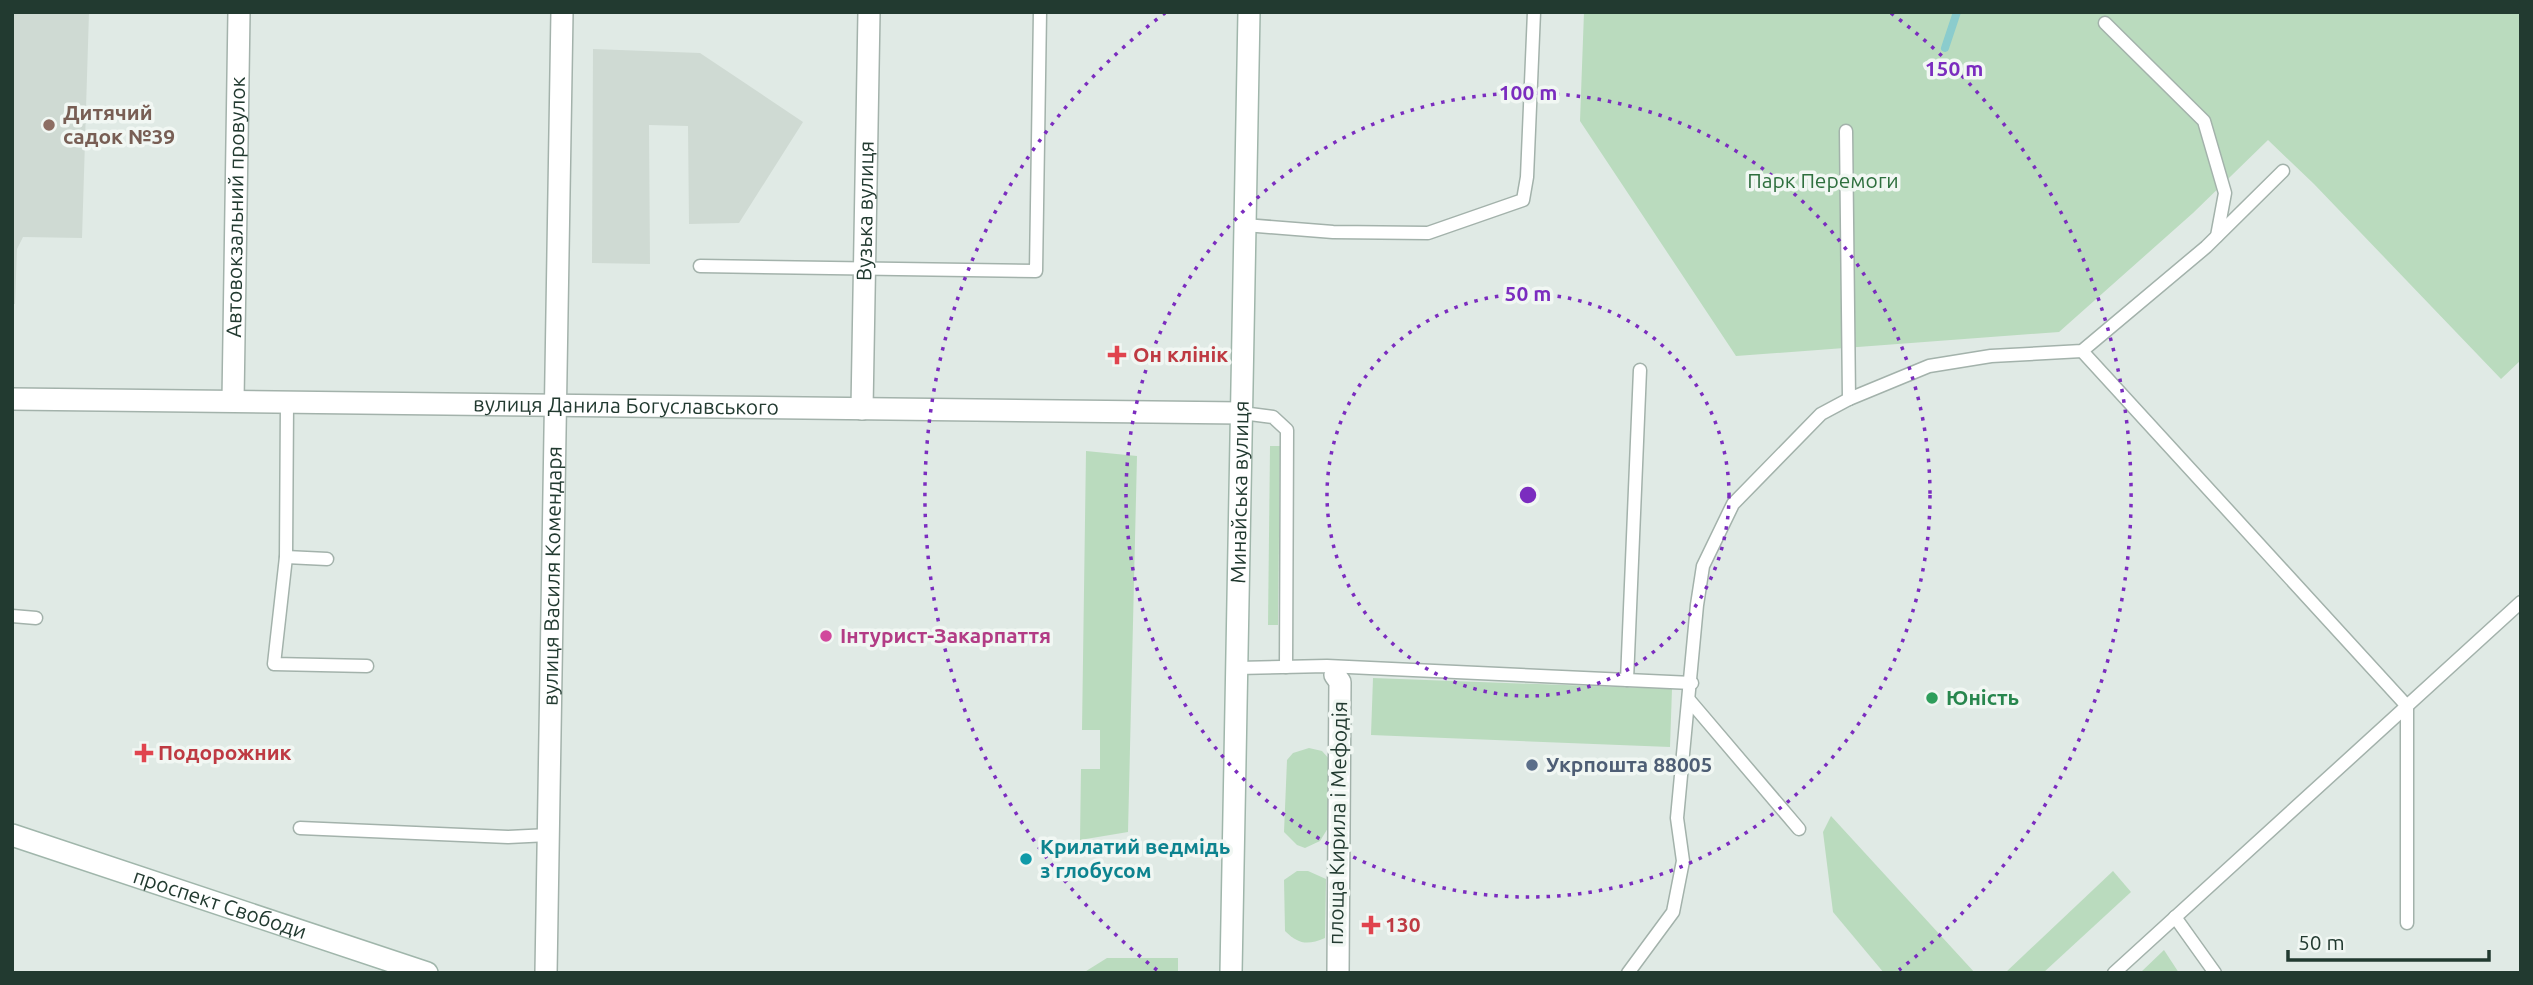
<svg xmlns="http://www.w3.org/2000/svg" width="2533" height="985" font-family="Ubuntu,sans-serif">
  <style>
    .built { fill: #cfdad3 }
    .green { fill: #badbbe }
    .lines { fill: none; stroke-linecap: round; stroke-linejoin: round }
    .stream { stroke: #8bcccd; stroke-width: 8 }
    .lane-casing { stroke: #a3b2ab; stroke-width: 15 }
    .street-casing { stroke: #a3b2ab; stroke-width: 24 }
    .secondary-casing { stroke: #a0b6ab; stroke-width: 24 }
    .lane { stroke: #fff; stroke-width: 12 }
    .street { stroke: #fff; stroke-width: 21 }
    .secondary { stroke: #fff; stroke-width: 21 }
    .ring { fill: none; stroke: #7b2cbf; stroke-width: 3.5; stroke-dasharray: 3.5 7 }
    .education-dot { fill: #8d6e63; stroke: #f1f7f3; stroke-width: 2.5 }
    .health-dot { fill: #e0444e; stroke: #f1f7f3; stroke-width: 2.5 }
    .hotel-dot { fill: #d1479c; stroke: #f1f7f3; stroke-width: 2.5 }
    .leisure-dot { fill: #2e9e5b; stroke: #f1f7f3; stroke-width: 2.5 }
    .service-dot { fill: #5c6f8a; stroke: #f1f7f3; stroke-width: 2.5 }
    .culture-dot { fill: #0f9aa8; stroke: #f1f7f3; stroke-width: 2.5 }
    .labels { text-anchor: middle; stroke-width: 7; stroke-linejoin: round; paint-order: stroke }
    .education-label { font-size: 21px; font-weight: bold; fill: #785e54; stroke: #f1f7f3; text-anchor: start }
    .park-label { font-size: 21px; fill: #2e6f3e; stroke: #f1f7f3 }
    .street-label { font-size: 21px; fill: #223a30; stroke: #f1f7f3 }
    .health-label { font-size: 21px; font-weight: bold; fill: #be3a42; stroke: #f1f7f3; text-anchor: start }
    .hotel-label { font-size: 21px; font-weight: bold; fill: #b23c85; stroke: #f1f7f3; text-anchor: start }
    .leisure-label { font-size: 21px; font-weight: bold; fill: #27864d; stroke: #f1f7f3; text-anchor: start }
    .service-label { font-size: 21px; font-weight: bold; fill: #4e5e75; stroke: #f1f7f3; text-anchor: start }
    .culture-label { font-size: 21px; font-weight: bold; fill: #0d838f; stroke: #f1f7f3; text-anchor: start }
    .centre { fill: #7b2cbf; stroke: #f1f7f3; stroke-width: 3.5 }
    .ring-label { font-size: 21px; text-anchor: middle; font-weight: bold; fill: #7b2cbf; stroke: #f1f7f3; stroke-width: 7; stroke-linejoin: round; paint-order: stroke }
  </style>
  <rect width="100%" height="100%" fill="#e0eae5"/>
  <g class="built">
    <polygon points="12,12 89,12 82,238 23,237 17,249 15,304 12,304"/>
    <polygon points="593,49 700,53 803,122 739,223 689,224 688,126 649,125 650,264 592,263"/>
  </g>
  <g class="green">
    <polygon points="1584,12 2521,12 2521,360 2501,379 2314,184 2268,140 2193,213 2059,332 1736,356 1580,121"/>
    <polygon points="1270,446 1280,446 1278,625 1268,625"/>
    <polygon points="1086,451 1137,456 1128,832 1080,840 1081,769 1100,769 1100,730 1082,730"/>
    <polygon points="1373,678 1672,689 1670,747 1371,735"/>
    <polygon points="1309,748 1322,751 1331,761 1328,828 1320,841 1305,848 1297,845 1284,832 1287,760 1293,753"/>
    <polygon points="1831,816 1975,973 1884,973 1833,912 1823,832"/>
    <path d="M1297 871H1308L1326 879 1325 938C1308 945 1299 945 1285 931L1284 880Z"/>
    <polygon points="2113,871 2131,892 2043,973 2005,973"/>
    <polygon points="2164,950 2179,973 2140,973"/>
    <polygon points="1107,958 1178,958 1178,973 1083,973"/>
  </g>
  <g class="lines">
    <polyline class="stream" points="1945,48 1957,12"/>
    <g class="lane-casing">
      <g id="lane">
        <polyline points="2105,23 2204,121 2225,193 2217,236"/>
        <polyline points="1846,131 1849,399"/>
        <polyline points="1245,225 1333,232 1428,233 1523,200 1527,177 1534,12"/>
        <polyline points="700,266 1036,271 1040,12"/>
        <polyline points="2082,351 2407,706 2407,923"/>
        <polyline points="287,402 286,557 274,664 367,666"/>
        <polyline points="1242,413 1273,417 1287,430 1286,667"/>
        <polyline points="286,557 327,559"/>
        <polyline points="12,616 36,618"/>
        <polyline points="1237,668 1327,666 1692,683"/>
        <polyline points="1627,680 1640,370"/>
        <polyline points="1690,701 1799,829"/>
        <polyline points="300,828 508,837 549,835"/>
        <polyline points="2175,917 2215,973"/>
        <polyline points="1628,973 1673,912 1683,861 1677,818 1697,605 1703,566 1733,504 1821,414 1849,399 1929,366 1991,356 2082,351 2206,247 2283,171"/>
        <polyline points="2114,973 2521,602"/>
      </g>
    </g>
    <g class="street-casing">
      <g id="street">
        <path id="s1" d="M12 399 1242 413"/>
        <path id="s2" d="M233 401 239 12"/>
        <path id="s3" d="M862 409 869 12"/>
        <polyline points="1335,675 1340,682 1338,973"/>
        <path id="s4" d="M546 973 562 12"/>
      </g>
    </g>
    <g class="secondary-casing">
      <g id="secondary">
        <path id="s5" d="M12 835 427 973"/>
        <path id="s6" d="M1231 973 1249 12"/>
      </g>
    </g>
    <use href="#lane" class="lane"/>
    <use href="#street" class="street"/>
    <use href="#secondary" class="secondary"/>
  </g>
  <g class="ring">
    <circle cx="1528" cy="495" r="201"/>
    <circle cx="1528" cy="495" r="402"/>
    <path d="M1157 970A603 603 0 0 1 1165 13M1891 13A603 603 0 0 1 1899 970"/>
  </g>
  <circle class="education-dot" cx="49" cy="125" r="7"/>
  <g class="health-dot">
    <path d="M1113.5 344.5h7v7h7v7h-7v7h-7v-7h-7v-7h7z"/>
    <path d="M140.5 742.5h7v7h7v7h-7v7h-7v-7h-7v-7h7z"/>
    <path d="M1367.5 914.5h7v7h7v7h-7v7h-7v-7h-7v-7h7z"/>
  </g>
  <circle class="hotel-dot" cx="826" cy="636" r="7"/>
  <circle class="leisure-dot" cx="1932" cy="698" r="7"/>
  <circle class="service-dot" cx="1532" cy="765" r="7"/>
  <circle class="culture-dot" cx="1026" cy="859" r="7"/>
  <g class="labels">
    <g class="education-label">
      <text x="63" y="120">Дитячий<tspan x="63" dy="24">садок №39</tspan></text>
    </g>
    <g class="park-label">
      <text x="1823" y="188">Парк Перемоги</text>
    </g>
    <g class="street-label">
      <text dy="7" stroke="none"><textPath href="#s2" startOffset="194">Автовокзальний провулок</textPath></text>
      <text dy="7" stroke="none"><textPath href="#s3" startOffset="198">Вузька вулиця</textPath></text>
      <text dy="7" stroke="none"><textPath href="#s1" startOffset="614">вулиця Данила Богуславського</textPath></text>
      <text dy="7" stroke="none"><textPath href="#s6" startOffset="481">Минайська вулиця</textPath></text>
      <text dy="7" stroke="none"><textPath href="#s4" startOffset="397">вулиця Василя Комендаря</textPath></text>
      <text transform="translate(1338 823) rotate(-89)" y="7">площа Кирила і Мефодія</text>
      <text dy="7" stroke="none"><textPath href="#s5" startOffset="219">проспект Свободи</textPath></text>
    </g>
    <g class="health-label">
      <text x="1133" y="362">Он клінік</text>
      <text x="158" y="760">Подорожник</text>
      <text x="1385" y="932">130</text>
    </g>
    <g class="hotel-label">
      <text x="840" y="643">Інтурист-Закарпаття</text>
    </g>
    <g class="leisure-label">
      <text x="1946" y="705">Юність</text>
    </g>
    <g class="service-label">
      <text x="1546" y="772">Укрпошта 88005</text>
    </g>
    <g class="culture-label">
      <text x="1040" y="854">Крилатий ведмідь<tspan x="1040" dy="24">з глобусом</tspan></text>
    </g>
  </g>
  <circle cx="1528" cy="495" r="10" class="centre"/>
  <g class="ring-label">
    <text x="1954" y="76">150 m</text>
    <text x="1528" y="100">100 m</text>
    <text x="1528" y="301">50 m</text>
  </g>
  <rect width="2533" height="985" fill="none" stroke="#223a30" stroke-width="28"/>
  <path d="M2288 950v10h201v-10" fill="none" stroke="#223a30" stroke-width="3.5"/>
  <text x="2298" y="950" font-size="21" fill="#223a30" stroke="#f1f7f3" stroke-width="5" paint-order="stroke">50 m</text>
</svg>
